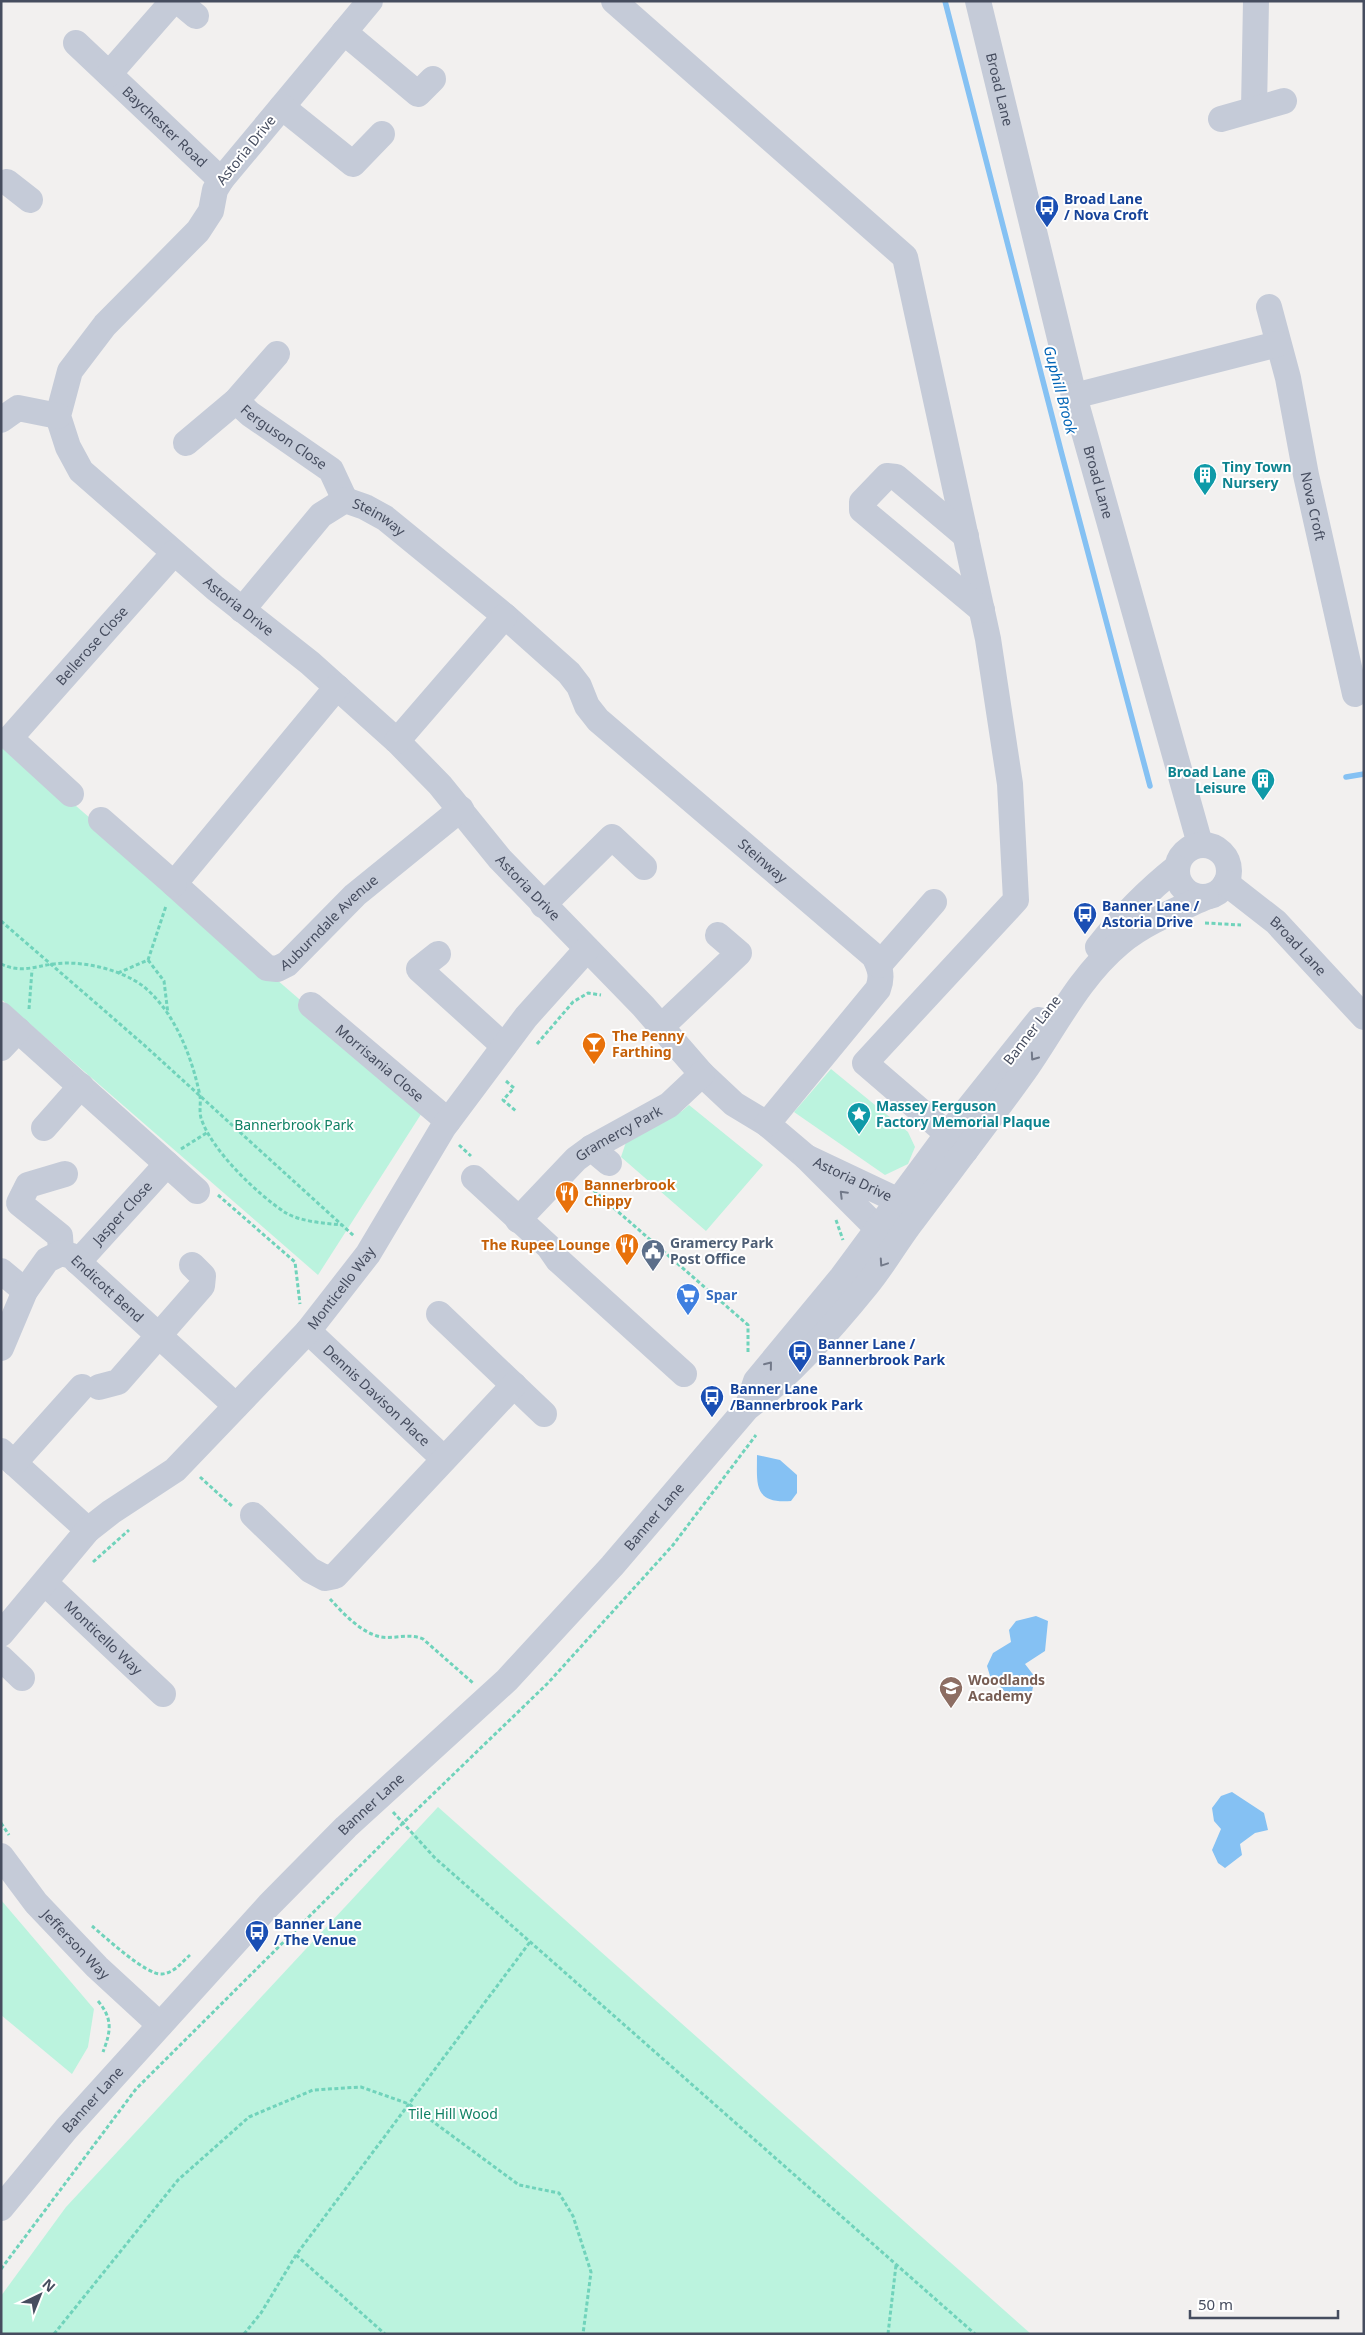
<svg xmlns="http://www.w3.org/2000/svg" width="1365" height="2335" font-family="'Noto Sans',sans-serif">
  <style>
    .green { fill: #bbf3de }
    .water { fill: #85c1f3 }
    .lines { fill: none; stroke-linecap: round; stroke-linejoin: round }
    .stream { stroke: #85c1f3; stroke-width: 5.5 }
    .path { stroke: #70d3bb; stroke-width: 3; stroke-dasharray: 4 2.5; stroke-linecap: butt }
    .minor { stroke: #c5cbd8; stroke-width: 26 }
    .oneway { stroke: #727989 }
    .labels { text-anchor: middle; stroke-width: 4; stroke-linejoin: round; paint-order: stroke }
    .street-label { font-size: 14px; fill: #464d5f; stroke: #fff }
    .transit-label { font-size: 14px; font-weight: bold; fill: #164399; stroke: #fff; text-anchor: start }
    .culture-label { font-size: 14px; font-weight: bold; fill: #0d838f; stroke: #fff; text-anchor: start }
    .food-label { font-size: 14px; font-weight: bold; fill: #c56008; stroke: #fff; text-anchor: start }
    .park-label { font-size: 14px; fill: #108164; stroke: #fff }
    .service-label { font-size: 14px; font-weight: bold; fill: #4e5e75; stroke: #fff; text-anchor: start }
    .shop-label { font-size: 14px; font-weight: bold; fill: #366cbe; stroke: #fff; text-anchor: start }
    .education-label { font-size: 14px; font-weight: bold; fill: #785e54; stroke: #fff; text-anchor: start }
    .water-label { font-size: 15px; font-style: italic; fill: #0264b6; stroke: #fff }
  </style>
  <rect width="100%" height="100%" fill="#f2f0ef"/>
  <g class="green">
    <polygon points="1,741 425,1108 318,1275 1,999"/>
    <polygon points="831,1069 908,1132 915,1147 908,1164 885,1175 794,1112"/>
    <polygon points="689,1105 763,1165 706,1231 621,1157 626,1142 682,1111"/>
    <polygon points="438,1807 1031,2334 1,2334 1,2296 66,2207"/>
    <polygon points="1,1900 94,2009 88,2047 72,2074 1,2015"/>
  </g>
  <g class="water">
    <path d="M757 1455 780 1460 797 1475V1493L791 1501C753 1504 757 1484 757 1455Z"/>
    <polygon points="1036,1616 1048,1621 1045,1651 1025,1664 1035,1677 1031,1697 1015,1702 990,1676 987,1666 993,1653 1011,1642 1009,1630 1016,1621"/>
    <polygon points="1232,1792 1264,1813 1268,1830 1255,1833 1240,1844 1242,1855 1225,1868 1218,1863 1212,1850 1221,1829 1214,1821 1212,1808 1221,1796"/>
  </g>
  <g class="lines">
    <g class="stream">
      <polyline points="945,1 1061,451 1150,786"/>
      <polyline points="1346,777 1364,774"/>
    </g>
    <g class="path">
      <polyline points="1,921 143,1044 354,1236"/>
      <polyline points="1205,923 1241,925"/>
      <polyline points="148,960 164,981 168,1014"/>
      <path d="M1 964C21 973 33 967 53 964 81 960 120 969 143 986 175 1012 192 1057 200 1096 201 1103 199 1111 201 1118 211 1150 258 1195 286 1213 302 1222 324 1223 342 1225"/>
      <polyline points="118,973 148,960 166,906"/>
      <polyline points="29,1009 32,970"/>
      <polyline points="537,1044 573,1002 588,993 601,995"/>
      <polyline points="506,1081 514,1088 503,1100 517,1112"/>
      <polyline points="459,1145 471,1156"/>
      <polyline points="181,1149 208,1132"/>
      <polyline points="584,1182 748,1325 748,1354"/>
      <polyline points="218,1195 295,1262 300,1304"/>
      <polyline points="836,1220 843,1240"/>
      <polyline points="200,1477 233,1507"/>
      <polyline points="93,1562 129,1530"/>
      <path d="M330 1599C343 1613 361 1633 381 1637 395 1639 410 1633 423 1639L473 1683"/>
      <polyline points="393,1812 435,1858 975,2334"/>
      <polyline points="1,1823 9,1835"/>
      <path d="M92 1926C104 1936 147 1976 162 1974 174 1973 181 1963 190 1955"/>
      <path d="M98 2001C113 2019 111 2031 103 2052"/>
      <polyline points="296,2255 385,2334"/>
      <polyline points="1,2269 136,2089 403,1823 548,1683 673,1545 756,1435"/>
      <polyline points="54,2334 178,2180 249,2117 313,2090 361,2087 409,2104 519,2185 559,2193 573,2216 591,2272 583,2334"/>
      <polyline points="244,2334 261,2313 296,2255 530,1942"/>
      <polyline points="888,2334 896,2265"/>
    </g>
    <g class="minor">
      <polyline points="178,1 196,16"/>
      <path id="s1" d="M370 1 221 180 215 190 211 211 198 231 105 325 70 371 58 416 68 447 81 471 215 588 310 663 397 741 440 785 500 859 643 1006 702 1074 734 1104 767 1124 806 1157"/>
      <polyline points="614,1 905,257 988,639 1010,784 1016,900 865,1063 966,1150 951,1158"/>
      <path id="s2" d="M978 1 1074 396 1200 844"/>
      <polyline points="344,32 418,94 433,79"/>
      <path id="s3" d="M76 43 221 180"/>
      <polyline points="109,74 173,1"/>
      <polyline points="282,107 353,164 382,134"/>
      <polyline points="1254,109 1256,1"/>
      <polyline points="1221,119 1284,101"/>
      <polyline points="7,182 30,200"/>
      <path id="s4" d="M1269 307 1288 378 1306 475 1355 694"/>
      <polyline points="1074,396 1278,344"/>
      <path id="s5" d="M236 401 250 414 331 470 345 500"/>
      <polyline points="1,420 18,408 58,416"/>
      <polyline points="186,443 236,401 277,354"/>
      <polyline points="966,536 896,477 887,476 862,502 862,510 982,610"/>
      <path id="s6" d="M242 610 321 515 345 500 365 507 385 518 505 616 569 673 579 686 587 706 598 720 874 956C880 968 883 976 878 989L767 1124"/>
      <path id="s7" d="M337 687 174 884 267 968 277 969 287 964 355 895 461 809"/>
      <polyline points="397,741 505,616"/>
      <path id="s8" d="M71 794 10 738 174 553"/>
      <polyline points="101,820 174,884"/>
      <circle cx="1203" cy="871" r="26"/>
      <path id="s9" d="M1226 883 1276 922 1364 1017"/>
      <polyline points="543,905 612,837 644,867"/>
      <path d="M1098 947C1121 918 1147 891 1176 868"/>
      <polyline points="438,954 419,969 504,1046"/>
      <polyline points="879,965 934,902"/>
      <path id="s10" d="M311 1005 448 1121"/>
      <polyline points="1,1015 197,1191"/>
      <polyline points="661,1027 739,953 718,935"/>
      <polyline points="1,1048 18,1030"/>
      <polyline points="44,1128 81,1086"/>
      <polyline points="591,1148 609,1163"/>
      <polyline points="474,1178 549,1247 558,1260 684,1374"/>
      <path id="s11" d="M518 1220 576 1159 591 1148 669 1105 702 1074"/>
      <polyline points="877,1228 894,1225 911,1204"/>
      <path id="s12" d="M877 1228 806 1157 899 1201 912 1210"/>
      <polyline points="61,1253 60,1236 19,1203 28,1185 65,1174"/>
      <path id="s13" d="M78 1262 167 1164"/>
      <polyline points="1,1271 25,1291"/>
      <polyline points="439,1314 544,1414"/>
      <path id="s14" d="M308 1331 444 1459"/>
      <path id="s15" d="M1 1348 25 1291 47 1260 61 1253 72 1256 78 1262 236 1406"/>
      <polyline points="99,1387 118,1382 202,1286 203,1276 192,1265"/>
      <polyline points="749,1402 756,1381 842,1277 947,1135 1039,1020"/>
      <polyline points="1,1451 88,1530"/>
      <polyline points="14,1463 82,1387"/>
      <polyline points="253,1515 310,1570 325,1578 335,1576 514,1385"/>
      <path id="s16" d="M45 1583 163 1694"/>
      <path id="s17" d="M1 1634 88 1530 111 1512 175 1470 308 1331 368 1254 443 1128 526 1017 587 949"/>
      <polyline points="1,1658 22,1678"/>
      <path id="s18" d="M1 1856 36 1903 97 1967 160 2025"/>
      <path id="s19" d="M1 2208 67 2128 269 1905 346 1827 507 1680 612 1566 747 1408C791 1375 832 1328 866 1286 882 1267 895 1244 910 1224 948 1173 988 1122 1025 1070 1055 1027 1079 977 1120 943 1145 922 1177 910 1206 897"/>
    </g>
  </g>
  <defs><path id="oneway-chevron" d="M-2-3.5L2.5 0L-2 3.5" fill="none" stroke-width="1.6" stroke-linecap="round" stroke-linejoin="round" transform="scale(1.25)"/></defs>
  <g class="oneway">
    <use href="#oneway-chevron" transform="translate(1034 1057) rotate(125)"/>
    <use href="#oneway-chevron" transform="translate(843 1194) rotate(-135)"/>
    <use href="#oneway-chevron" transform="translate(883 1263) rotate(124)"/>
    <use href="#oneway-chevron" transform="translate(769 1365) rotate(-51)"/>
  </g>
  <defs>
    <g id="bus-pin" transform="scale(1.25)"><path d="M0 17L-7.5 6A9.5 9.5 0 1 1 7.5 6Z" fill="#1a4fb4" stroke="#fff"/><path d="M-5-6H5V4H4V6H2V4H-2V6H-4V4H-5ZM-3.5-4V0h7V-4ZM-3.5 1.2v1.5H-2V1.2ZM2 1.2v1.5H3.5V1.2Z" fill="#fff"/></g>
    <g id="building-pin" transform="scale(1.25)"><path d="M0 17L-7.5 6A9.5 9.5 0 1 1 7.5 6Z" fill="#0f9aa8" stroke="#fff"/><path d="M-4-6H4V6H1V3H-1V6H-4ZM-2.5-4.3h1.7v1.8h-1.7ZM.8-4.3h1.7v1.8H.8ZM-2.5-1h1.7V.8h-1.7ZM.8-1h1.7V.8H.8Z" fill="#fff"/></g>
    <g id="bar-pin" transform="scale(1.25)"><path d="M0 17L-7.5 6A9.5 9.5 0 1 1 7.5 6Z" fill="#e8710a" stroke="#fff"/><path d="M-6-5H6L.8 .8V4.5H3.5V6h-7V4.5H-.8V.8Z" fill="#fff"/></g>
    <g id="sight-pin" transform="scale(1.25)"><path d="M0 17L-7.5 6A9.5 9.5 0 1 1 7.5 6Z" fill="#0f9aa8" stroke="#fff"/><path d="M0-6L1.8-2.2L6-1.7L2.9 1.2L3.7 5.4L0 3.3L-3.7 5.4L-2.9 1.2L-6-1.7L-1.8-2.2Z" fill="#fff"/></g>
    <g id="restaurant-pin" transform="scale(1.25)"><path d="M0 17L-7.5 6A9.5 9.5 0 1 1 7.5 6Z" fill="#e8710a" stroke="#fff"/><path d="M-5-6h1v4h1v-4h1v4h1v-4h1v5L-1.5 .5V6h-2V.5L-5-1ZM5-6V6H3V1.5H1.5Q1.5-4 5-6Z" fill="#fff"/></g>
    <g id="civic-pin" transform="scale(1.25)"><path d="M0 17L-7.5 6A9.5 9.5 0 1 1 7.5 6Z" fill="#5c6f8a" stroke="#fff"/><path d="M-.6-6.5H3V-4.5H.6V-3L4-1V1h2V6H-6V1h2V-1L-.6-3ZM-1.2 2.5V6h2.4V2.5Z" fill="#fff"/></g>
    <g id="supermarket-pin" transform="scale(1.25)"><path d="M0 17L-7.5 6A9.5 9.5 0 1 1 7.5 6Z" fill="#3f7fe0" stroke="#fff"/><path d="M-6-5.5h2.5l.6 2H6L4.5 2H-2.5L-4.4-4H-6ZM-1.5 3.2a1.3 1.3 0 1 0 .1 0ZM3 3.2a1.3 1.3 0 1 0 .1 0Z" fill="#fff"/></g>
    <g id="school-pin" transform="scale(1.25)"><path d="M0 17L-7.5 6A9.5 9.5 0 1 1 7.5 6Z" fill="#8d6e63" stroke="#fff"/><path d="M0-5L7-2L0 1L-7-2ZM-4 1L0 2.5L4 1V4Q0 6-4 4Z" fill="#fff"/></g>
  </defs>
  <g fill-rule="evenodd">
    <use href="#bus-pin" x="1047" y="207"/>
    <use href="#building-pin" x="1205" y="475"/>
    <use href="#building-pin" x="1263" y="780"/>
    <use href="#bus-pin" x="1085" y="914"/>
    <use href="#bar-pin" x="594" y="1044"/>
    <use href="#sight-pin" x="859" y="1114"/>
    <use href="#restaurant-pin" x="567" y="1193"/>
    <use href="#restaurant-pin" x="627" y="1245"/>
    <use href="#civic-pin" x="653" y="1251"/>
    <use href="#supermarket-pin" x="688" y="1295"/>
    <use href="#bus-pin" x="800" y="1352"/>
    <use href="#bus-pin" x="712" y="1397"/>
    <use href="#school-pin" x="951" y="1688"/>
    <use href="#bus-pin" x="257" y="1932"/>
  </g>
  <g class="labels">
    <g class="street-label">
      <text dy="5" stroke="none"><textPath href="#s2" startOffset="91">Broad Lane</textPath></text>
      <text dy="5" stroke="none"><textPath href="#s3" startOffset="122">Baychester Road</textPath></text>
      <text transform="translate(246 150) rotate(-51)" y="5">Astoria Drive</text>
      <text dy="5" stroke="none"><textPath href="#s5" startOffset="60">Ferguson Close</textPath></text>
      <text dy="5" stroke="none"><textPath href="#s2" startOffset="496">Broad Lane</textPath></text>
      <text dy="5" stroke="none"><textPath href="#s4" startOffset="204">Nova Croft</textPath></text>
      <text dy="5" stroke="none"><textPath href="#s6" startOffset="190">Steinway</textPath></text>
      <text dy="5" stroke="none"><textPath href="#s1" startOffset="794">Astoria Drive</textPath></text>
      <text dy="5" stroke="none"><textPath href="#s8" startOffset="206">Bellerose Close</textPath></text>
      <text dy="5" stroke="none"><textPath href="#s6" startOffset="709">Steinway</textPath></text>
      <text dy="5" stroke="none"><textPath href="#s1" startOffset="1199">Astoria Drive</textPath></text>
      <text dy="5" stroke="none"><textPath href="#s7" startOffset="461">Auburndale Avenue</textPath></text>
      <text dy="5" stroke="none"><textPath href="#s9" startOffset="96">Broad Lane</textPath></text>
      <text transform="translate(1032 1030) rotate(-52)" y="5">Banner Lane</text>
      <text dy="5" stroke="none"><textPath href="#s10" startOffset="90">Morrisania Close</textPath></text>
      <text dy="5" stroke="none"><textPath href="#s11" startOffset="134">Gramercy Park</textPath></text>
      <text dy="5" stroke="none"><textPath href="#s12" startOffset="152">Astoria Drive</textPath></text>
      <text dy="5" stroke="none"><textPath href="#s13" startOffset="66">Jasper Close</textPath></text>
      <text dy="5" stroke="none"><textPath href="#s17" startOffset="488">Monticello Way</textPath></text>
      <text dy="5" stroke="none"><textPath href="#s15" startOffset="175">Endicott Bend</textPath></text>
      <text dy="5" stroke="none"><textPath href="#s14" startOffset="94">Dennis Davison Place</textPath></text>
      <text dy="5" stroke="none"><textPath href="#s19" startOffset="952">Banner Lane</textPath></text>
      <text dy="5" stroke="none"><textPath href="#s16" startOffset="80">Monticello Way</textPath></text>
      <text dy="5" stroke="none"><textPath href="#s19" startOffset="548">Banner Lane</textPath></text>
      <text dy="5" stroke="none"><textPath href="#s18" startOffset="116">Jefferson Way</textPath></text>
      <text dy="5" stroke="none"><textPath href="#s19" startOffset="142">Banner Lane</textPath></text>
    </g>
    <g class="transit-label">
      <text x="1064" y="204">Broad Lane<tspan x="1064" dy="16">/ Nova Croft</tspan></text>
      <text x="1102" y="911">Banner Lane /<tspan x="1102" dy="16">Astoria Drive</tspan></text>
      <text x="818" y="1349">Banner Lane /<tspan x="818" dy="16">Bannerbrook Park</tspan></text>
      <text x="730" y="1394">Banner Lane<tspan x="730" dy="16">/Bannerbrook Park</tspan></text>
      <text x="274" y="1929">Banner Lane<tspan x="274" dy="16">/ The Venue</tspan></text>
    </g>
    <g class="culture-label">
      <text x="1222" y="472">Tiny Town<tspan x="1222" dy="16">Nursery</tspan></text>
      <text x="1246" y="777" text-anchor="end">Broad Lane<tspan x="1246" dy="16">Leisure</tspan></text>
      <text x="876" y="1111">Massey Ferguson<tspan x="876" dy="16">Factory Memorial Plaque</tspan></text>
    </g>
    <g class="food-label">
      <text x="612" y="1041">The Penny<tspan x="612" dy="16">Farthing</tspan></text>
      <text x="584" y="1190">Bannerbrook<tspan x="584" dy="16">Chippy</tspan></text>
      <text x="610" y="1250" text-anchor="end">The Rupee Lounge</text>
    </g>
    <g class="park-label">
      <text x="294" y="1130">Bannerbrook Park</text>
      <text x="453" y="2119">Tile Hill Wood</text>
    </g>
    <g class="service-label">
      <text x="670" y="1248">Gramercy Park<tspan x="670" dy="16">Post Office</tspan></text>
    </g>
    <g class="shop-label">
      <text x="706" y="1300">Spar</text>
    </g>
    <g class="education-label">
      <text x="968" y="1685">Woodlands<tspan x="968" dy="16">Academy</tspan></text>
    </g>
    <g class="water-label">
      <text transform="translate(1060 390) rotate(75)" y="5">Guphill Brook</text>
    </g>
  </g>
  <rect width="1365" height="2335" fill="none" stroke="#464d5f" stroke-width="5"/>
  <g transform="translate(40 2295) rotate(43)" stroke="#ffffff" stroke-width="4" paint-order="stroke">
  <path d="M0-4L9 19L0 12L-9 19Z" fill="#464d5f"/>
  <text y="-8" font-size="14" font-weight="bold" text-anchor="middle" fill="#464d5f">N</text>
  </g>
  <path d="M1190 2310v8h148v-8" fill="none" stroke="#464d5f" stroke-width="2.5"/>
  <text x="1198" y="2310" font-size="15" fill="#464d5f" stroke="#ffffff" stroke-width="4" paint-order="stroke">50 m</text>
</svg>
